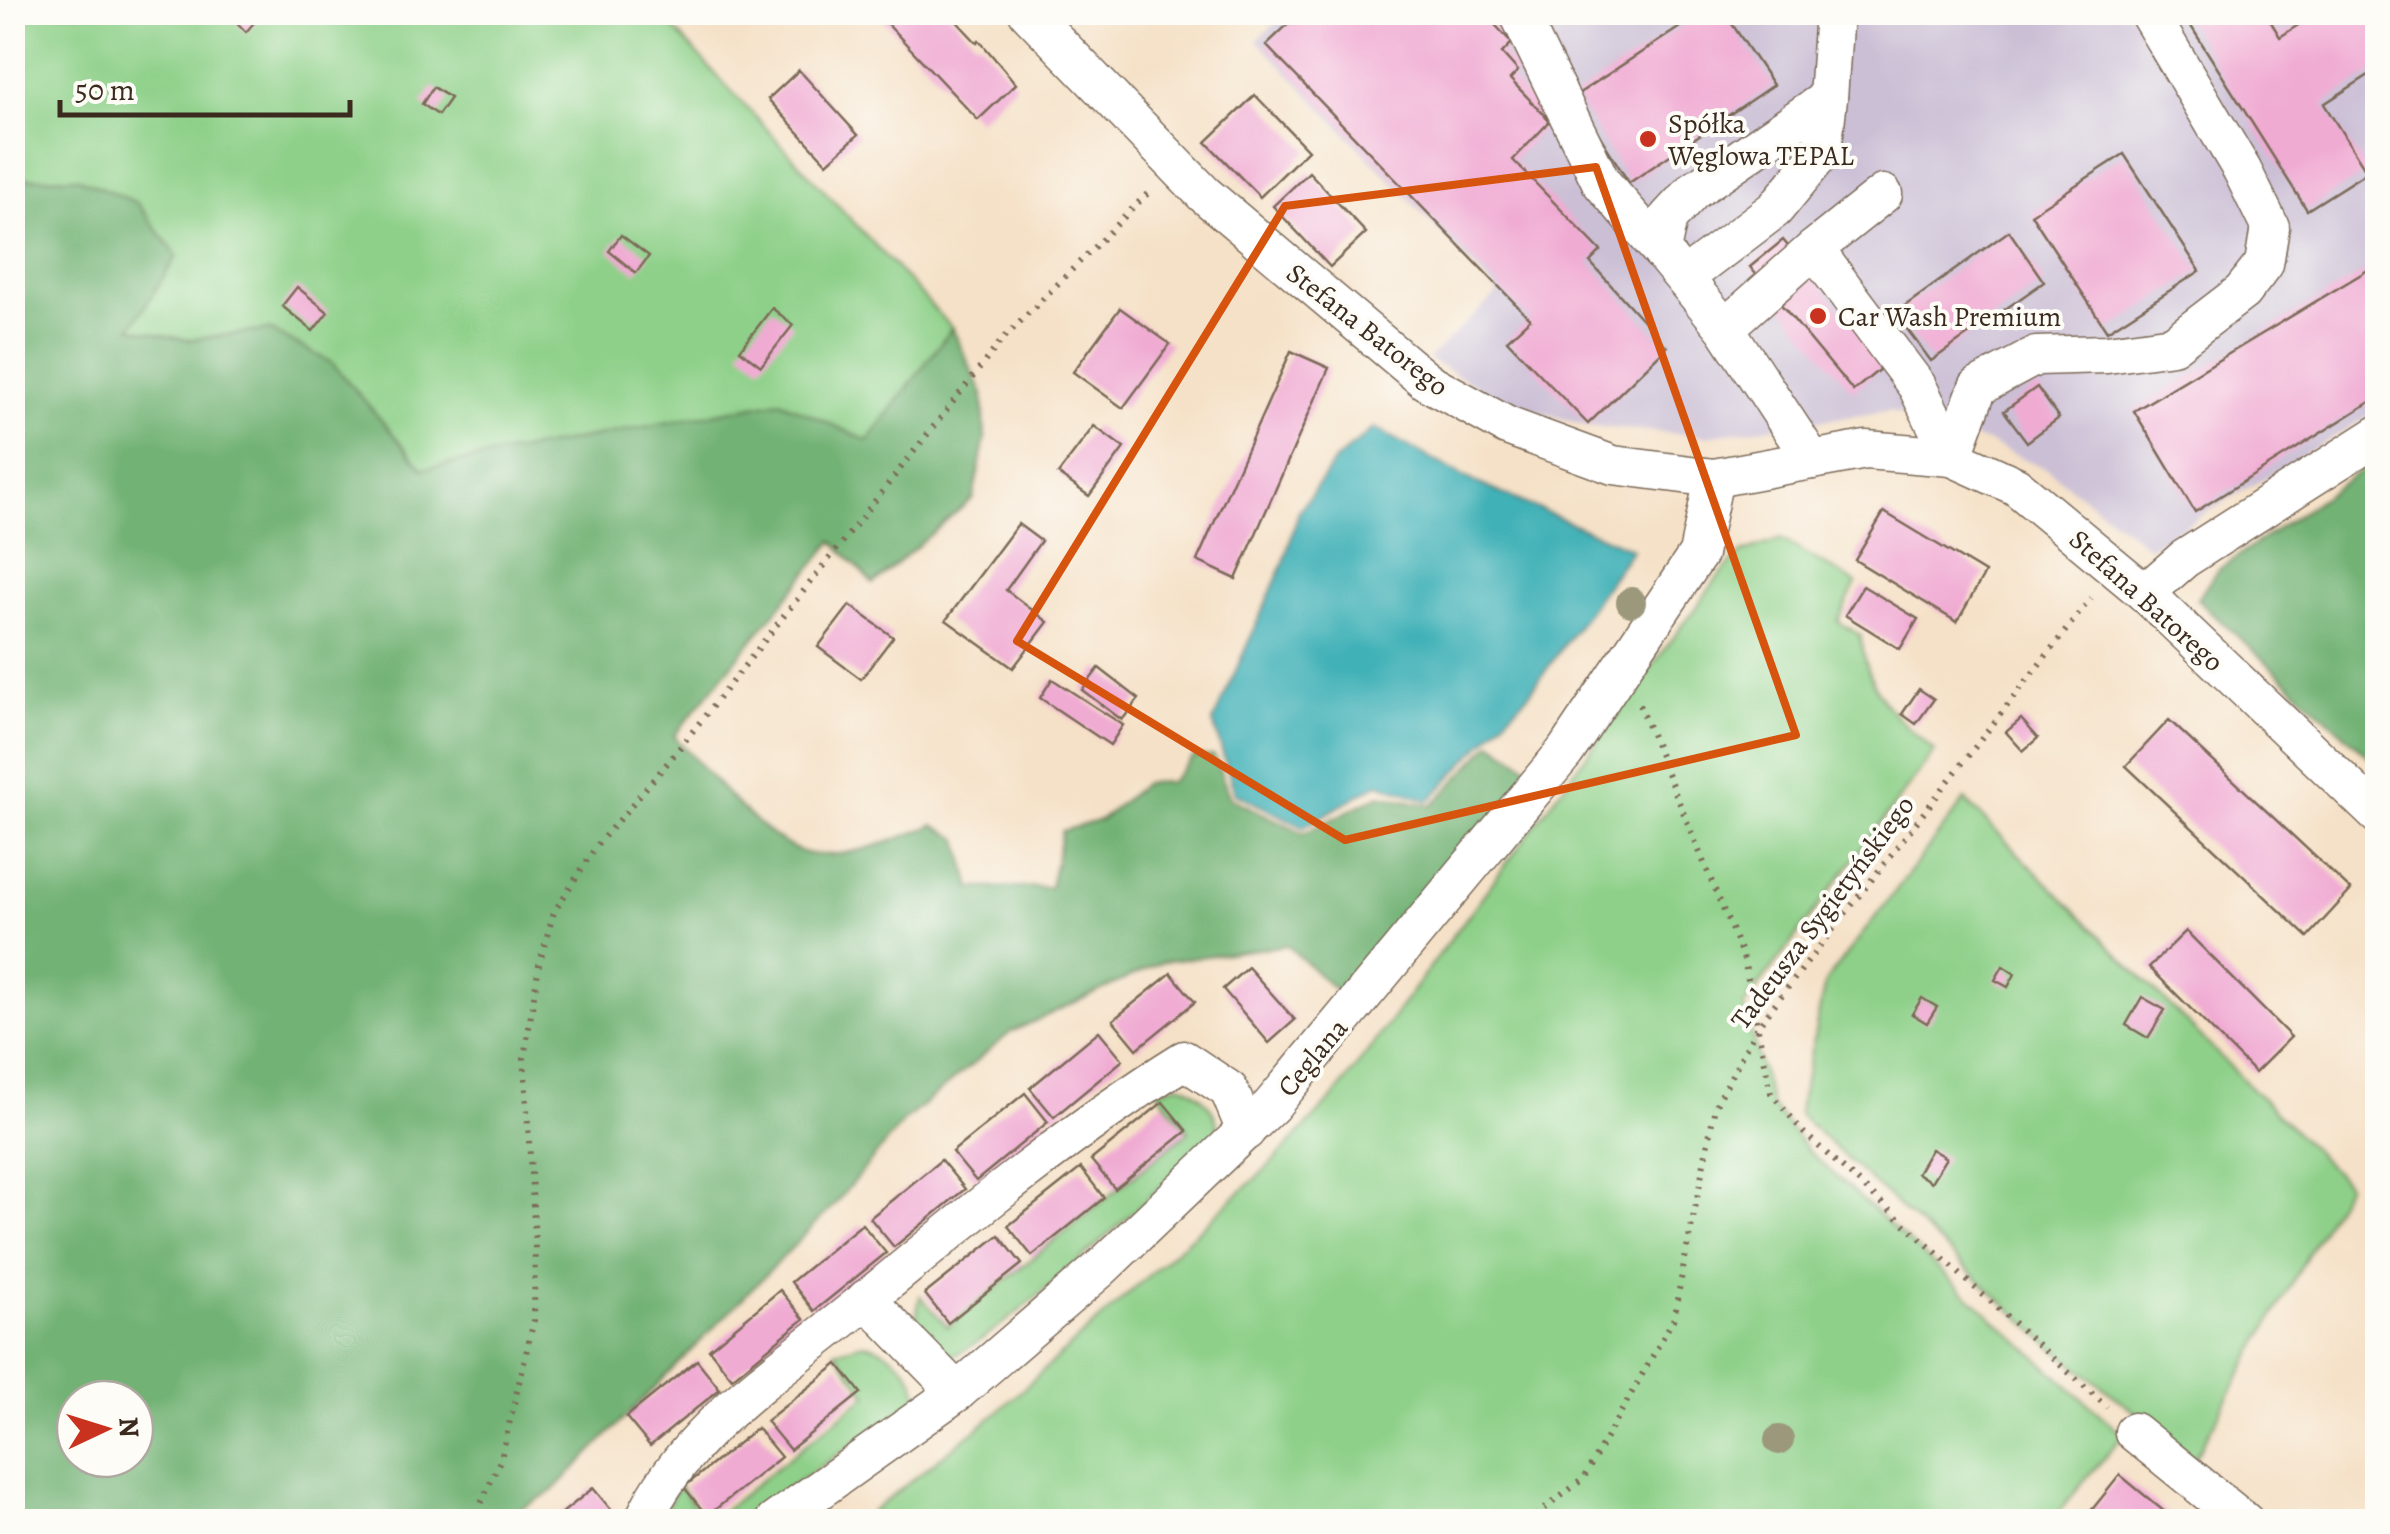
<svg xmlns="http://www.w3.org/2000/svg" width="2390" height="1534" font-family="Alegreya,serif">
  <style>
    .industrial { fill: #cbbfd5 }
    .green { fill: #8ed089; stroke: #647d54; stroke-width: 2.5 }
    .forest { fill: #72b275; stroke: #566e4a; stroke-width: 2.5; fill-rule: evenodd }
    .water { fill: #40b1b7; stroke: #3e6e6a; stroke-width: 2.5 }
    .building { fill: #f0abd3 }
    .lines { fill: none; stroke-linecap: round; stroke-linejoin: round }
    .minor-casing { stroke: #7c6a59; stroke-width: 41 }
    .path { stroke: #7c6a59; stroke-width: 6; stroke-dasharray: 2.5 8; stroke-linecap: butt }
    .minor { stroke: #fff; stroke-width: 38 }
    .tree { fill: #9c987c }
    .marked { fill: none; stroke: #d7540e; stroke-width: 8; stroke-linejoin: round }
    .poi-dot { fill: #c8321e; stroke: #fdfcf7; stroke-width: 4 }
    .labels { text-anchor: middle; stroke-width: 8; stroke-linejoin: round; paint-order: stroke }
    .poi-label { font-size: 28px; fill: #3b2a1e; stroke: #fdfcf7; text-anchor: start }
    .street-label { font-size: 28px; fill: #3b2a1e; stroke: #fdfcf7 }
  </style>
  <rect width="100%" height="100%" fill="#fdfcf7"/>
  <filter id="ink" filterUnits="userSpaceOnUse"><feTurbulence type="fractalNoise" baseFrequency=".01" numOctaves="2"/><feDisplacementMap in="SourceGraphic" scale="20" xChannelSelector="R" yChannelSelector="G"/><feConvolveMatrix kernelMatrix="1 2 1 2 8 2 1 2 1" color-interpolation-filters="sRGB"/></filter>
  <filter id="wash" filterUnits="userSpaceOnUse"><feTurbulence type="fractalNoise" baseFrequency=".0048" numOctaves="4" result="noise"/><feDisplacementMap in="SourceGraphic" scale="40" xChannelSelector="R" yChannelSelector="G"/><feGaussianBlur stdDeviation="2.25" result="paint"/><feColorMatrix in="noise" values="0 0 0 0 0 0 0 0 0 0 0 0 0 0 0 0 0 1.4 0 .05"/><feComposite in="paint" operator="in"/></filter>
  <g filter="url(#wash)">
    <rect width="100%" height="100%" fill="#f5e1c7"/>
    <polygon class="industrial" points="1288,12 2377,13 2377,411 2149,547 2047,469 1984,441 1890,411 1705,436 1586,426 1502,400 1428,359 1498,293 1257,40"/>
    <g class="green">
      <polygon points="569,12 669,24 952,328 868,441 780,401 423,469 332,363 270,330 186,340 130,328 177,256 137,203 76,177 13,179 12,13"/>
      <path d="M1781 539 1856 583 1838 621 1861 636C1867 694 1893 716 1935 751L1744 1006 1771 1105 1809 1152 2123 1435 2051 1521 859 1522 992 1417 1266 1169 1334 1097 1719 576 1741 553Z"/>
      <polygon points="1965,800 2347,1184 2194,1459 2051,1346 1798,1114 1825,983"/>
      <path d="M1179 1084C1199 1089 1218 1111 1218 1132 1182 1167 984 1356 948 1356L915 1323 920 1296 948 1327 1189 1131 1157 1091Z"/>
      <path d="M863 1343C890 1349 918 1371 918 1400L741 1521 709 1522 867 1395 835 1351Z"/>
      <polygon points="678,1485 706,1521 660,1522"/>
    </g>
    <g class="forest">
      <path d="M76 177 137 203 177 256 131 328 186 340 269 330 332 363 423 469 780 401 868 441 952 328 983 394 985 439 973 498 873 584 833 541 674 736C705 770 763 841 806 853 844 862 899 838 934 825L959 839 971 888 1050 887 1062 831 1101 820 1144 783 1170 782 1194 757 1214 756 1230 798 1304 833 1380 795 1432 806 1492 742 1533 770 1336 991 1287 945 1162 962 1011 1032 904 1121 835 1204 553 1491 499 1521H13L12 179ZM75 1399H135V1459H75Z"/>
      <polygon points="2377,459 2377,764 2197,599 2217,571"/>
    </g>
    <polygon class="water" points="1374,428 1477,483 1632,549 1532,690 1429,801 1379,783 1304,827 1235,793 1213,722 1284,562 1299,511 1336,460"/>
    <g id="blocks">
      <g class="building">
        <polygon points="227,12 251,12 258,18 246,32"/>
        <polygon points="876,12 948,12 977,43 979,40 1016,84 978,120"/>
        <polygon points="1301,12 1483,12 1512,43 1502,53 1518,71 1510,79 1550,121 1513,160 1601,251 1590,262 1667,347 1588,424 1507,340 1530,319 1266,45"/>
        <polygon points="1703,12 1724,12 1773,85 1629,183 1575,96"/>
        <polygon points="2182,12 2265,12 2280,37 2318,12 2378,12 2378,69 2324,104 2367,172 2307,210"/>
        <polygon points="799,70 858,135 827,163 768,99"/>
        <polygon points="433,87 450,98 438,115 422,104"/>
        <polygon points="1255,95 1308,150 1260,197 1206,142"/>
        <polygon points="2124,154 2200,271 2107,331 2031,214"/>
        <polygon points="1309,172 1366,233 1330,267 1273,206"/>
        <polygon points="2009,231 2044,282 1931,361 1895,313"/>
        <polygon points="621,235 649,256 636,273 609,251"/>
        <polygon points="1783,240 1886,364 1853,391 1750,267"/>
        <polygon points="2378,264 2378,397 2195,512 2134,411"/>
        <polygon points="297,287 328,312 313,331 282,306"/>
        <polygon points="772,308 793,325 761,366 740,350"/>
        <polygon points="1120,308 1170,344 1123,408 1073,372"/>
        <polygon points="1291,351 1329,368 1236,579 1197,561"/>
        <polygon points="2037,387 2059,418 2027,442 2004,411"/>
        <polygon points="1094,426 1124,448 1089,496 1058,474"/>
        <polygon points="1884,512 1985,573 1957,622 1855,560"/>
        <polygon points="1018,524 1041,541 1006,590 1048,622 1013,668 946,620"/>
        <polygon points="1863,586 1918,619 1900,649 1845,615"/>
        <polygon points="850,605 893,637 861,679 818,647"/>
        <polygon points="1099,668 1139,699 1122,720 1082,690"/>
        <polygon points="1052,679 1123,725 1110,745 1040,698"/>
        <polygon points="1919,689 1934,699 1916,724 1902,714"/>
        <polygon points="2021,719 2038,738 2023,751 2006,732"/>
        <polygon points="2169,720 2351,890 2308,937 2126,766"/>
        <polygon points="2186,931 2291,1037 2255,1073 2149,967"/>
        <polygon points="2003,966 2015,974 2008,987 1995,980"/>
        <polygon points="1248,967 1295,1020 1269,1043 1223,989"/>
        <polygon points="1171,973 1195,1002 1137,1049 1113,1020"/>
        <polygon points="2142,997 2165,1010 2148,1038 2126,1025"/>
        <polygon points="1922,998 1937,1007 1927,1023 1912,1014"/>
        <polygon points="1099,1031 1123,1060 1054,1117 1030,1088"/>
        <polygon points="1025,1093 1048,1122 976,1181 952,1152"/>
        <polygon points="1163,1102 1187,1131 1115,1189 1091,1160"/>
        <polygon points="1931,1149 1946,1158 1931,1182 1917,1173"/>
        <polygon points="941,1160 965,1189 894,1247 870,1218"/>
        <polygon points="1081,1168 1104,1198 1032,1256 1008,1226"/>
        <polygon points="862,1224 886,1253 814,1311 791,1282"/>
        <polygon points="999,1235 1022,1264 948,1323 925,1294"/>
        <polygon points="780,1290 804,1319 732,1378 709,1349"/>
        <polygon points="697,1360 720,1389 650,1446 626,1417"/>
        <polygon points="838,1364 861,1393 790,1450 766,1421"/>
        <polygon points="757,1428 781,1457 707,1516 684,1487"/>
        <polygon points="2120,1475 2177,1522 2082,1522"/>
        <polygon points="593,1488 617,1517 611,1522 551,1522"/>
      </g>
    </g>
  </g>
  <g filter="url(#ink)">
    <use href="#blocks" fill-opacity="0" stroke="#7c6a59" stroke-width="2.5"/>
    <g class="lines">
      <g class="minor-casing">
        <g id="minor">
          <polyline points="1028,12 1204,194 1426,381 1507,426 1613,465 1714,478 1866,450 1952,457 2016,486 2145,593 2378,815"/>
          <polyline points="1518,12 1601,182 1661,251"/>
          <polyline points="1883,194 1814,249 1917,386 1952,457"/>
          <polyline points="1684,278 1775,209 1822,152 1828,98"/>
          <polyline points="1725,328 1814,249"/>
          <polyline points="1952,457 1978,387 2036,356 2107,354 2173,345 2242,292 2264,264 2270,227 2242,170 2148,12"/>
          <polyline points="1812,460 1725,328 1661,251 1668,218 1693,191 1828,98 1834,12"/>
          <polyline points="2145,593 2184,559 2378,435"/>
          <polyline points="866,1299 957,1392"/>
          <polyline points="2134,1432 2245,1522"/>
          <path d="M643 1522C683 1430 781 1370 856 1308 962 1221 1067 1133 1184 1060L1229 1090 1246 1131"/>
          <polyline points="774,1522 957,1392 1100,1269 1271,1106 1565,752 1698,554 1714,478"/>
        </g>
      </g>
      <g class="path">
        <polyline points="1639,705 1744,960 1771,1093 1804,1133 2107,1407"/>
        <polyline points="473,1522 501,1458 534,1320 535,1239 524,1058 539,965 554,912 597,845 670,760 1002,340 1151,190"/>
        <polyline points="1528,1522 1583,1479 1673,1320 1715,1107 1757,1027 2091,598"/>
      </g>
      <use href="#minor" class="minor"/>
    </g>
    <g class="tree">
      <circle cx="1631" cy="602" r="15"/>
      <circle cx="1779" cy="1440" r="15"/>
    </g>
  </g>
  <path class="marked" d="M1596 167 1796 735 1345 840 1017 641 1285 206Z"/>
  <g class="poi-dot">
    <circle cx="1648" cy="139" r="10"/>
    <circle cx="1818" cy="316" r="10"/>
  </g>
  <g class="labels">
    <g class="poi-label">
      <text x="1668" y="133">Spółka<tspan x="1668" dy="32">Węglowa TEPAL</tspan></text>
      <text x="1838" y="326">Car Wash Premium</text>
    </g>
    <g class="street-label">
      <text transform="translate(1368 329) rotate(38)" y="10">Stefana Batorego</text>
      <text transform="translate(2147 600) rotate(42)" y="10">Stefana Batorego</text>
      <text transform="translate(1822 912) rotate(-53)" y="10">Tadeusza Sygietyńskiego</text>
      <text transform="translate(1312 1057) rotate(-50)" y="10">Ceglana</text>
    </g>
  </g>
  <rect width="2390" height="1534" fill="none" stroke="#fdfcf7" stroke-width="50"/>
  <g transform="translate(105 1429) rotate(86)"><circle r="48" fill="#fdfcf7" stroke="#afa8a0" stroke-width="2.5"/>
  <path d="M0-8L18 38L0 25L-18 38Z" fill="#c8321e"/>
  <text y="-15" font-size="28" font-weight="bold" text-anchor="middle" fill="#3b2a1e">N</text>
  </g>
  <path d="M60 100v15h290v-15" fill="none" stroke="#3b2a1e" stroke-width="5"/>
  <text x="75" y="100" font-size="30" fill="#3b2a1e" stroke="#fdfcf7" stroke-width="8" paint-order="stroke">50 m</text>
</svg>
